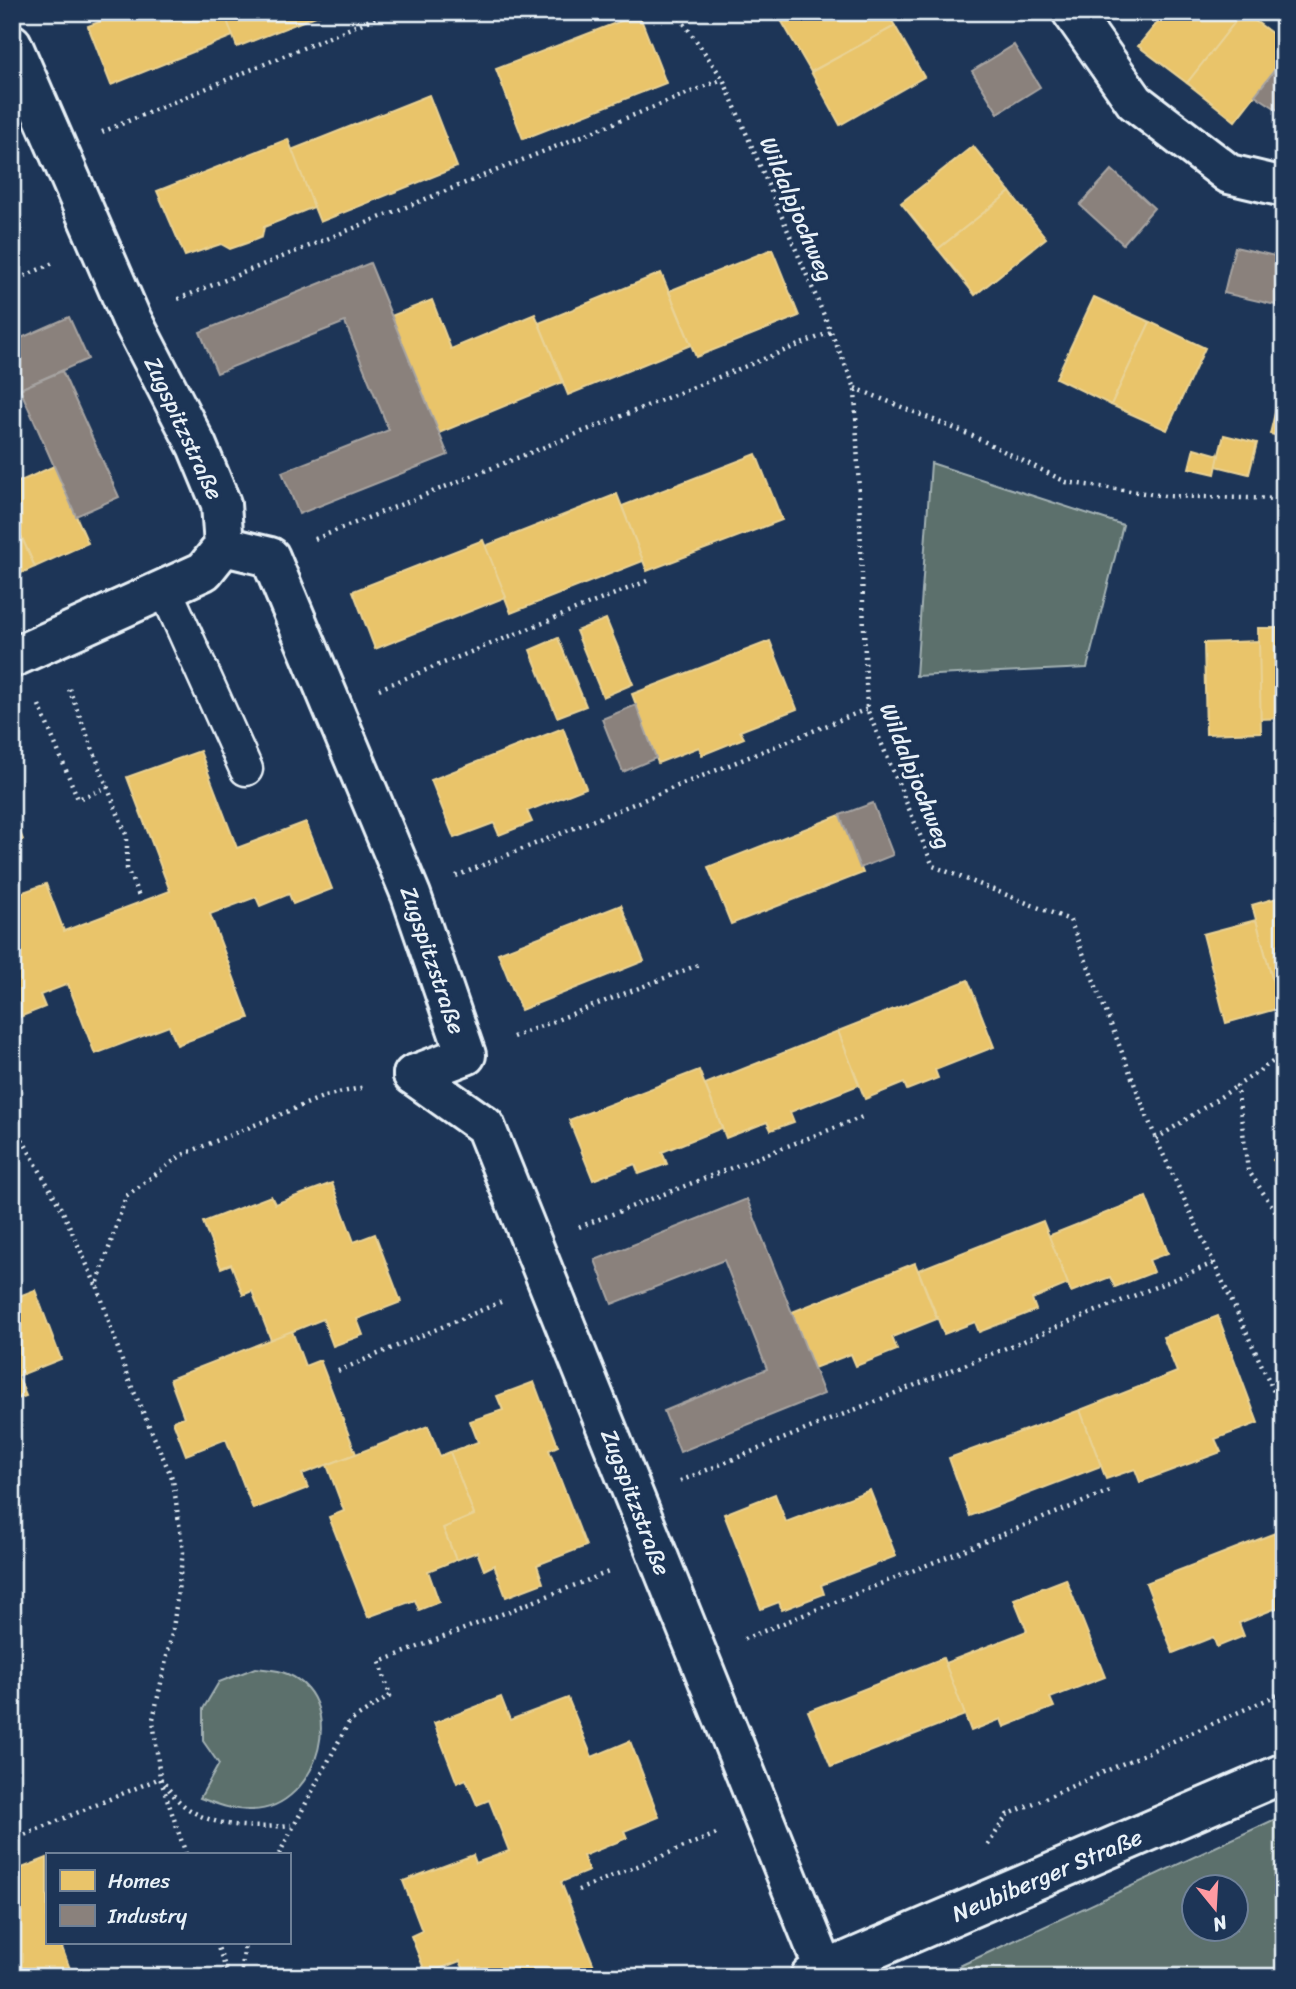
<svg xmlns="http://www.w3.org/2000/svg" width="1296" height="1989" font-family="Sriracha,sans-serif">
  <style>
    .green { fill: #5b706c; stroke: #a2b0b2; stroke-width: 2; fill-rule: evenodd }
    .homes { fill: #e9c46a; stroke: #e9d295; stroke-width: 2 }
    .industry { fill: #8a817c; stroke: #a6a3a1; stroke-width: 2 }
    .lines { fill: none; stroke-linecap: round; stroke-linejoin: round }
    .service-casing { stroke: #e8f1f8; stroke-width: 37 }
    .minor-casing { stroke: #e8f1f8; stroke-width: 44 }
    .tertiary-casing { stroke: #e8f1f8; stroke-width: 44 }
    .path { stroke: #e8f1f8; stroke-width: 4.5; stroke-dasharray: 2 5; stroke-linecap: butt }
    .service { stroke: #1d3557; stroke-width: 32 }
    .minor { stroke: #1d3557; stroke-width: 38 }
    .tertiary { stroke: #1d3557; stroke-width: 38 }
    .labels { text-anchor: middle; stroke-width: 7; stroke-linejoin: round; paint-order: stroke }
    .street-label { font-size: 23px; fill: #e8f1f8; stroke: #1d3557 }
  </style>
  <rect width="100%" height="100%" fill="#1d3557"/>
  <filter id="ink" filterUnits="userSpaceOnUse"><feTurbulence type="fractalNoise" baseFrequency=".0143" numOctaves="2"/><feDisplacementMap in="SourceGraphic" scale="14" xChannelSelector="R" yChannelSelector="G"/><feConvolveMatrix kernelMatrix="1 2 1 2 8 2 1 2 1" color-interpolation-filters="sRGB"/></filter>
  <g filter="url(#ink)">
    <g class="green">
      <polygon points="931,463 1123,525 1087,668 916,676"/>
      <path d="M255 1668C263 1669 273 1669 282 1672 351 1694 320 1809 252 1810 234 1811 217 1804 200 1798L219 1764 203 1741V1709L219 1682Z"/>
      <path d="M1284 1815V1977H936ZM1194 1888H1236V1930H1194Z"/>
    </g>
    <g class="homes">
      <polygon points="125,12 224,12 233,36 111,85 88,26"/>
      <polygon points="224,12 326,12 237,47"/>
      <polygon points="795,12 887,12 895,26 811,72 781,20"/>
      <polygon points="1243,12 1187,83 1138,46 1166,12"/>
      <polygon points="1243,12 1284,42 1284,58 1235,121 1187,83"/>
      <polygon points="639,14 666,83 523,139 496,69"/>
      <polygon points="895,26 924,77 840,125 811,72"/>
      <polygon points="429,95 457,167 320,222 291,150"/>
      <polygon points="288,139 314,207 264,227 262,237 247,243 230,249 221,244 185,256 157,191"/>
      <polygon points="973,146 1010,192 938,249 901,203"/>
      <polygon points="1010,192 1046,238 975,295 938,249"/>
      <polygon points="772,249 799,316 696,357 669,291"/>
      <polygon points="661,273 691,345 568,395 539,323"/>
      <polygon points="1094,297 1150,322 1111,405 1056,378"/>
      <polygon points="432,300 451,349 535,314 563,382 439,433 391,316"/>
      <polygon points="1150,322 1205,348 1167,430 1111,405"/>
      <polygon points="1284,375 1284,437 1270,434"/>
      <polygon points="1224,435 1257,443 1249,474 1216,466"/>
      <polygon points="1194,448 1219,455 1215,474 1189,468"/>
      <polygon points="756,454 782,520 647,571 622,506"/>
      <polygon points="54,466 88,543 35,567 12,516 12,485"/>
      <polygon points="617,494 643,561 511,613 485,546"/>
      <polygon points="12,516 35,567 12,577"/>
      <polygon points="483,540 506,597 375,649 353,591"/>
      <polygon points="606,619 633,684 603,697 576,631"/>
      <polygon points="1258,628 1284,628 1284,718 1260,719"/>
      <polygon points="558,638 586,706 557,717 530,650"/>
      <polygon points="770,641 797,709 740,731 744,738 702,755 699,747 658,763 632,694"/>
      <polygon points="1259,641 1261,732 1206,734 1204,643"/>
      <polygon points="563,728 586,788 527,811 532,822 499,835 494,823 454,838 431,780"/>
      <polygon points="200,751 237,848 306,822 332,889 293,904 289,894 260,906 256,897 210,914 249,1018 177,1045 169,1026 95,1054 68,984 40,995 45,1007 12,1020 12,896 46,884 64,931 170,891 127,777"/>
      <polygon points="12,811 23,840 12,845"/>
      <polygon points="840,815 863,873 731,924 708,867"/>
      <polygon points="1284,896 1284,991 1276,993 1252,905"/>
      <polygon points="621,905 644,961 521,1010 498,953"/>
      <polygon points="1256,920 1280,1008 1226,1023 1203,934"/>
      <polygon points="968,980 994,1047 935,1070 938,1078 907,1090 904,1083 865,1099 838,1031"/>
      <polygon points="838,1031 859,1085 790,1112 794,1122 771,1130 767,1122 726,1138 705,1084"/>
      <polygon points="699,1070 722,1128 662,1152 667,1164 639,1174 635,1164 593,1180 569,1120"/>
      <polygon points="1284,1149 1284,1170 1273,1160"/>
      <polygon points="332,1183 354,1242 375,1234 401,1302 357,1319 363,1335 333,1346 323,1319 271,1340 252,1291 243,1295 231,1264 221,1268 203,1222 271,1196 275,1204"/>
      <polygon points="1146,1197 1168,1253 1149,1260 1154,1272 1115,1287 1110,1277 1071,1292 1048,1236"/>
      <polygon points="1043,1221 1068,1284 1032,1299 1036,1310 979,1332 975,1322 944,1334 918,1270"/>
      <polygon points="915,1263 937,1319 892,1337 897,1350 856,1366 851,1354 814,1368 792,1312"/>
      <polygon points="35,1290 61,1359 18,1376 26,1396 12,1401 12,1294 14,1298"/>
      <polygon points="1218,1316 1258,1423 1215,1439 1221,1452 1140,1482 1135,1469 1106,1479 1080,1410 1177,1372 1163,1337"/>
      <polygon points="292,1331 305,1366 320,1360 356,1454 302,1474 308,1488 253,1509 226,1439 186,1455 173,1421 184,1417 170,1379"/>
      <polygon points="534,1382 558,1446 549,1450 586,1546 537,1565 543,1583 506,1597 494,1565 484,1570 477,1552 456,1560 443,1528 474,1515 450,1452 478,1442 470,1421 503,1410 497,1396"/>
      <polygon points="1080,1410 1101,1466 970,1516 949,1458"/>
      <polygon points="428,1426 440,1456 450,1452 474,1515 443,1528 456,1560 428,1571 439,1602 419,1610 415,1600 368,1617 329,1517 344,1511 327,1465"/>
      <polygon points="870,1490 896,1556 821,1585 824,1594 782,1610 779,1602 761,1609 724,1514 775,1494 786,1522"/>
      <polygon points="1283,1530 1284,1605 1239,1623 1244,1636 1217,1647 1213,1637 1173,1653 1146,1583"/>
      <polygon points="1066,1579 1105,1677 1050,1698 1054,1707 1004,1727 1001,1719 971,1731 945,1663 1027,1631 1014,1599"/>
      <polygon points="943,1658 965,1715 831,1767 808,1711"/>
      <polygon points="501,1697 510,1720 568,1698 592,1757 630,1741 659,1817 624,1831 627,1838 583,1856 589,1871 561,1882 594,1966 566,1977 467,1977 460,1961 426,1974 411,1936 422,1931 403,1881 473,1855 476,1863 509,1851 489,1800 477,1805 466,1779 457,1783 434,1723"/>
      <polygon points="47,1858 47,1942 60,1942 73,1977 12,1977 12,1872"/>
    </g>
    <g class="industry">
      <polygon points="1014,45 1040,87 998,113 972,71"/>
      <polygon points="1284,58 1284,114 1255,95"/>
      <polygon points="1112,170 1154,208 1123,244 1080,205"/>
      <polygon points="1235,247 1284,258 1284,307 1224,293"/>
      <polygon points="370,263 448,455 299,514 282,472 389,430 345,322 217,373 200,332"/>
      <polygon points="69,317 88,359 20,389 12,373 12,342"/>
      <polygon points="62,371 119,497 76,516 20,389"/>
      <polygon points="636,705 656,758 623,772 602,719"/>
      <polygon points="873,803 893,855 860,868 840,815"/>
      <polygon points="747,1199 824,1394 680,1452 664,1411 767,1369 724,1260 612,1304 595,1260"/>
    </g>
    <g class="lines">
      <g class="service-casing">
        <polyline id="service" points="166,591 246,769"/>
      </g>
      <g class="minor-casing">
        <g id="minor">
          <polyline points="1072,12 1135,102 1229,174 1284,187"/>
          <polyline points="12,44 131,318 197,446 221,504 224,546"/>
          <polyline points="224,546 270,557 411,895 466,1055 413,1075"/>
          <polyline points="12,658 204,571 224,546"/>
          <polyline points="413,1075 485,1126 825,1971"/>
        </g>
      </g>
      <g class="tertiary-casing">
        <polyline id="tertiary" points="810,1977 1284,1773"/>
      </g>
      <g class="path">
        <polyline points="676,12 723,79 855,388 867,709 933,866 1070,920 1156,1139 1284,1413"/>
        <polyline points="102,132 389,12"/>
        <polyline points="12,282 53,263"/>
        <polyline points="178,299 723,79"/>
        <polyline points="855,388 973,436 1066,482 1165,496 1284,499"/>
        <polyline points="315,539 831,332"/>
        <polyline points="69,689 127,837 127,869 139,896"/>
        <polyline points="379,689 647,581"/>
        <polyline points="39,705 78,799 108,787"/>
        <polyline points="456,876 867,709"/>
        <polyline points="513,1037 698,965"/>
        <polyline points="1284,1054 1237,1086 1248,1170 1284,1224"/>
        <polyline points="12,1121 64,1214 96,1285"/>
        <polyline points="1156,1139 1237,1086"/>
        <polyline points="579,1227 865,1116"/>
        <polyline points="338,1371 503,1301"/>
        <polyline points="680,1481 1214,1263"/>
        <polyline points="744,1639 1110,1491"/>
        <path d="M12 1840 160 1778C167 1786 173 1796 181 1803 208 1828 256 1829 291 1825"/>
        <polyline points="988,1845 1007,1815 1284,1692"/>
        <polyline points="186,1854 160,1778 153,1719 173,1629 183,1552 173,1480 127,1376 97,1285 126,1196 182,1155 325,1096 365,1087"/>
        <polyline points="279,1854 349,1722 390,1696 380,1662 611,1571"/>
        <polyline points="578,1890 716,1834"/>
        <polyline points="216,1942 229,1977"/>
        <polyline points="241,1977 245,1942"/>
      </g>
      <use href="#service" class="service"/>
      <use href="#minor" class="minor"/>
      <use href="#tertiary" class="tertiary"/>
    </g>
  </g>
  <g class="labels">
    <g class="street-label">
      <text transform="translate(797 209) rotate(67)" y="8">Wildalpjochweg</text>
      <text transform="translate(184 428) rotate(65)" y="8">Zugspitzstraße</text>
      <text transform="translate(916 776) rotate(68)" y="8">Wildalpjochweg</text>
      <text transform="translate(433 960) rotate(71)" y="8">Zugspitzstraße</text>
      <text transform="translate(636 1502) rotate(69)" y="8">Zugspitzstraße</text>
      <text transform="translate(1047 1875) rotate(-23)" y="8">Neubiberger Straße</text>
    </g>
  </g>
  <rect width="1296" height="1989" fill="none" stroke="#1d3557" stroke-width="42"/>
  <rect x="21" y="21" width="1254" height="1947" fill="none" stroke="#e8f1f8" stroke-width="2.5" filter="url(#ink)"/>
  <rect x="46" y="1853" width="245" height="91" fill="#1d3557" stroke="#6e8097" stroke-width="2"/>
  <rect x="60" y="1870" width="35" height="21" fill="#e9c46a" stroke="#6e8097" stroke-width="2"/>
  <text x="108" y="1888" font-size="21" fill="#e8f1f8">Homes</text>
  <rect x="60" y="1905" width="35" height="21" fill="#8a817c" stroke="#6e8097" stroke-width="2"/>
  <text x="108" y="1923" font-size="21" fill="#e8f1f8">Industry</text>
  <g transform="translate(1215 1908) rotate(162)"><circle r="33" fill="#1d3557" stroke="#6e8097" stroke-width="2"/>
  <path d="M0-5L12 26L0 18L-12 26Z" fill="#ff9aa2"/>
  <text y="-10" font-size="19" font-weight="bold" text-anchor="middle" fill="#e8f1f8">N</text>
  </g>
</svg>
